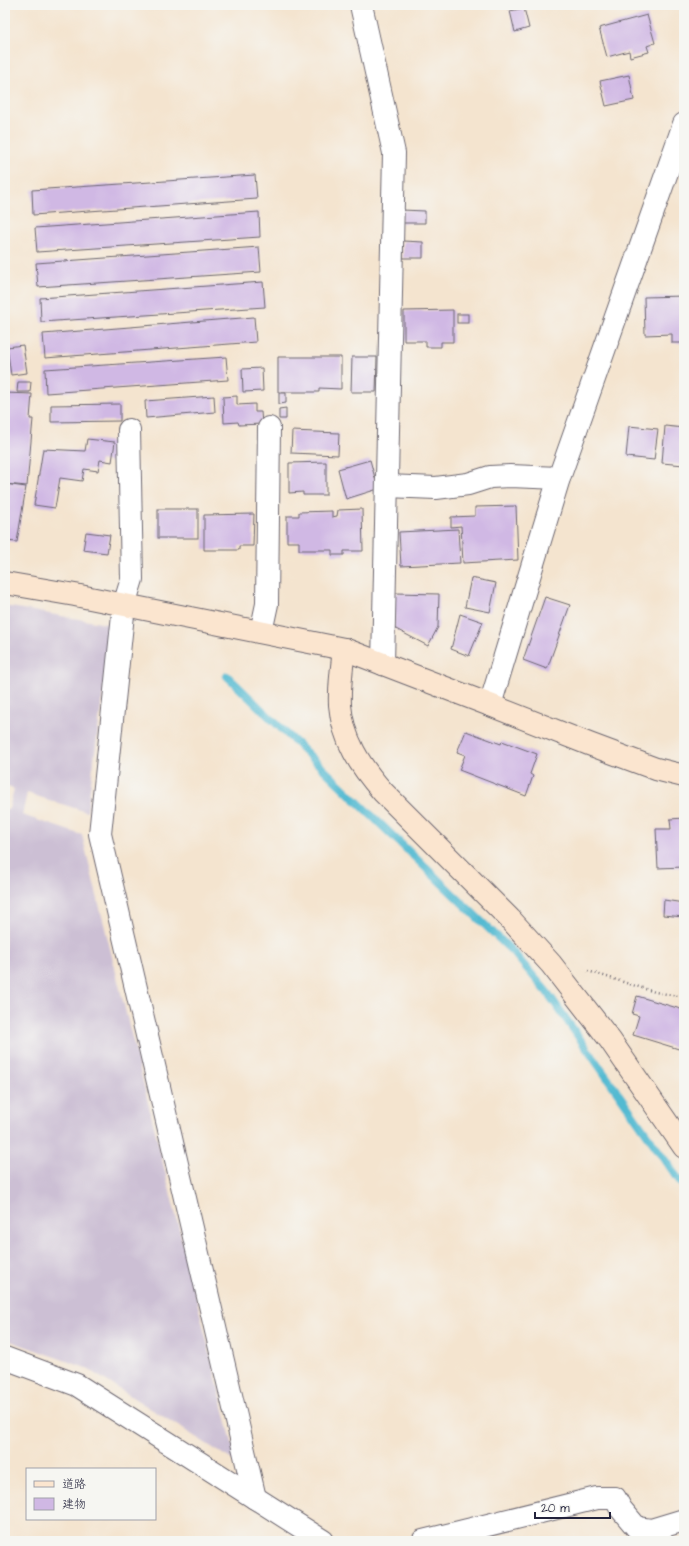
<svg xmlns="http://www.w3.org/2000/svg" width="689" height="1546" font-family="'Architects Daughter','Klee One',sans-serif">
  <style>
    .industrial { fill: #ccbfd4 }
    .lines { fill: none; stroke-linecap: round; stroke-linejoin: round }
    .stream { stroke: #53bad1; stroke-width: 8 }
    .building { fill: #d0b8e4 }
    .street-casing { stroke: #6c666f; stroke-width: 24 }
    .secondary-casing { stroke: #6c666f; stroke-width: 24 }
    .path { stroke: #6c666f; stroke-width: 2.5; stroke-dasharray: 1 3; stroke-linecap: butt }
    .street { stroke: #fff; stroke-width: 22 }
    .secondary { stroke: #fbe5cf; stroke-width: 22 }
  </style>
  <rect width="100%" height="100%" fill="#f6f6f2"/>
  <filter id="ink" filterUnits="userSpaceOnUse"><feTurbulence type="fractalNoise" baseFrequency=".025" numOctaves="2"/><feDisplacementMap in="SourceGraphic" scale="8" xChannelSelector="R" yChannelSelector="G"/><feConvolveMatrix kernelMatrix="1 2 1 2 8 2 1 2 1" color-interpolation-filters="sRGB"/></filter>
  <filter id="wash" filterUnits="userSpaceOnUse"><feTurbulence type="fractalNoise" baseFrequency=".012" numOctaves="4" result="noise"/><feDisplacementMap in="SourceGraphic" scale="16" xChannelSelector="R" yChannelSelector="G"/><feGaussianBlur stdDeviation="0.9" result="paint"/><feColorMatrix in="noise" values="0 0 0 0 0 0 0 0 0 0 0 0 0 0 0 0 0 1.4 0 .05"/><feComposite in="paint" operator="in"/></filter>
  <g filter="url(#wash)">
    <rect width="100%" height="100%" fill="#f4e4cf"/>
    <polygon class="industrial" points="5,606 112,625 87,812 27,793 22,815 82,835 237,1463 86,1368 5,1339 5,809 9,809 14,789 5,786"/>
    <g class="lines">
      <polyline class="stream" points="227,676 512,951 547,992 684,1187"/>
    </g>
    <g id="blocks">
      <g class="building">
        <polygon points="508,5 521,5 521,6 508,9"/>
        <polygon points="524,8 529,28 515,32 510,11"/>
        <polygon points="647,15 655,43 647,46 649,52 630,57 629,51 607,57 599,28"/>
        <polygon points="629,75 634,100 606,106 600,81"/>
        <polygon points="255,175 257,199 33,215 32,190"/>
        <polygon points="402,210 425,211 425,223 401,223"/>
        <polygon points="259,212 260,237 37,252 35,228"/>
        <polygon points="403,241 423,242 423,258 403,258"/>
        <polygon points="259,247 261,272 38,287 36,263"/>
        <polygon points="263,282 265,307 41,322 40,298"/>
        <polygon points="684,296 684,343 672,343 672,334 645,335 644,297"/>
        <polygon points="453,310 453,342 441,342 441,347 426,347 426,341 404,341 404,311"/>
        <rect x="457" y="314" width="11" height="9"/>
        <polygon points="254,317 256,342 45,358 43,334"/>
        <polygon points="23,345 27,373 11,375 7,347"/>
        <polygon points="226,357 228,380 46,393 45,369"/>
        <polygon points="278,357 341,357 341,389 319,388 319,392 278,392"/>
        <polygon points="352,357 377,357 376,392 351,392"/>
        <polygon points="262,368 263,391 243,392 242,369"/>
        <polygon points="18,382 31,382 30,392 17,392"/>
        <polygon points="5,393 32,394 30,419 33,419 27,486 5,484"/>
        <polygon points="279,393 286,393 286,403 279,404"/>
        <polygon points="214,396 215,412 146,418 145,401"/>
        <polygon points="237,396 237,405 255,404 255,412 261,412 262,424 239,425 238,422 224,423 223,397"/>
        <polygon points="120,404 120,421 51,422 51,405"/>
        <polygon points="286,408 286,419 279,419 279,409"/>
        <polygon points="629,426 658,429 654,460 626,457"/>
        <polygon points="665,426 684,428 684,465 662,463"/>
        <polygon points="292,431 339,433 338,455 291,453"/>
        <polygon points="87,439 115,442 112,462 100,460 98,471 84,469 82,481 60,478 55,508 34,505 43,449 85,451"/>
        <polygon points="370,460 378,489 346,499 338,469"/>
        <polygon points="326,462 326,495 303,495 303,492 289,493 289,463"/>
        <polygon points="5,484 26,487 17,542 5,541"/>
        <polygon points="516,506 518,560 463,563 461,526 451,527 451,517 475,516 475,507"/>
        <rect x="158" y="509" width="40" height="29"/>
        <polygon points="362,509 363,551 344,551 344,555 332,555 332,550 299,550 299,542 287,542 287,516 299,516 299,512 332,511 332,517 337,516 338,510"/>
        <polygon points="254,514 253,546 239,546 239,550 204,550 204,515"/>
        <polygon points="458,529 460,563 401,566 399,532"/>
        <polygon points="86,532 110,535 107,553 83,550"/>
        <polygon points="471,578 496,583 490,612 465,607"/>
        <polygon points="395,593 439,594 438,627 428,646 394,628"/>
        <polygon points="545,597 570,605 547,669 523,660"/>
        <polygon points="460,614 483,622 469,656 451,649"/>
        <polygon points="466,731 501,744 502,741 537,754 530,774 533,776 526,796 459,770 465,755 457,752"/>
        <polygon points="684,818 684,867 658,868 656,829 671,829 670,819"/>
        <polygon points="664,900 684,903 684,917 663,915"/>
        <polygon points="637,996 684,1010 684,1043 682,1050 633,1035 639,1016 632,1014"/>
      </g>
    </g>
  </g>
  <g filter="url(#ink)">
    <use href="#blocks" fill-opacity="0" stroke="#6c666f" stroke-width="1"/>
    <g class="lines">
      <g class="street-casing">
        <g id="street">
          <polyline points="361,5 394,153 383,664"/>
          <polyline points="129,430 132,579 124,605 100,834 255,1498"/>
          <polyline points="387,486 436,488 468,484 490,477 510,476 559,478"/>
          <polyline points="261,632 267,604 269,428"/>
          <polyline points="490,705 559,478 684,124"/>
          <polyline points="5,1358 77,1385 323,1541"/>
          <polyline points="423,1541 597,1498 615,1498 621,1509 637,1528 651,1530 684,1520"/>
        </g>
      </g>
      <g class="secondary-casing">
        <g id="secondary">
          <polyline points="5,583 75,595 344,649 490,705 589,744 656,769 684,776"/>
          <path d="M344 649C342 667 339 687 340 705 343 740 360 766 383 792L510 919 551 964 610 1040 684 1147"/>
        </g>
      </g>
      <polyline class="path" points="588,971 655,992 684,997"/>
      <use href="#street" class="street"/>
      <use href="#secondary" class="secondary"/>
    </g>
  </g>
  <rect width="689" height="1546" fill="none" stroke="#f6f6f2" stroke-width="20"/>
  <rect x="26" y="1468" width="130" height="52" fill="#f6f6f2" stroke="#a1a1a9"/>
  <rect x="34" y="1481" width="20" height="6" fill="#fbe5cf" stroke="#a1a1a9"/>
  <text x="62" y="1488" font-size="12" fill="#22223b">道路</text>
  <rect x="34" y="1498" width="20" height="12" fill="#d0b8e4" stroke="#a1a1a9"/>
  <text x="62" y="1508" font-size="12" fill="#22223b">建物</text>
  <path d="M535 1512v6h75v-6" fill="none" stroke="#22223b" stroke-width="2"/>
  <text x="541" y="1512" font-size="12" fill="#22223b" stroke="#f6f6f2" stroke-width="3" paint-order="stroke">20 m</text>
</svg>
